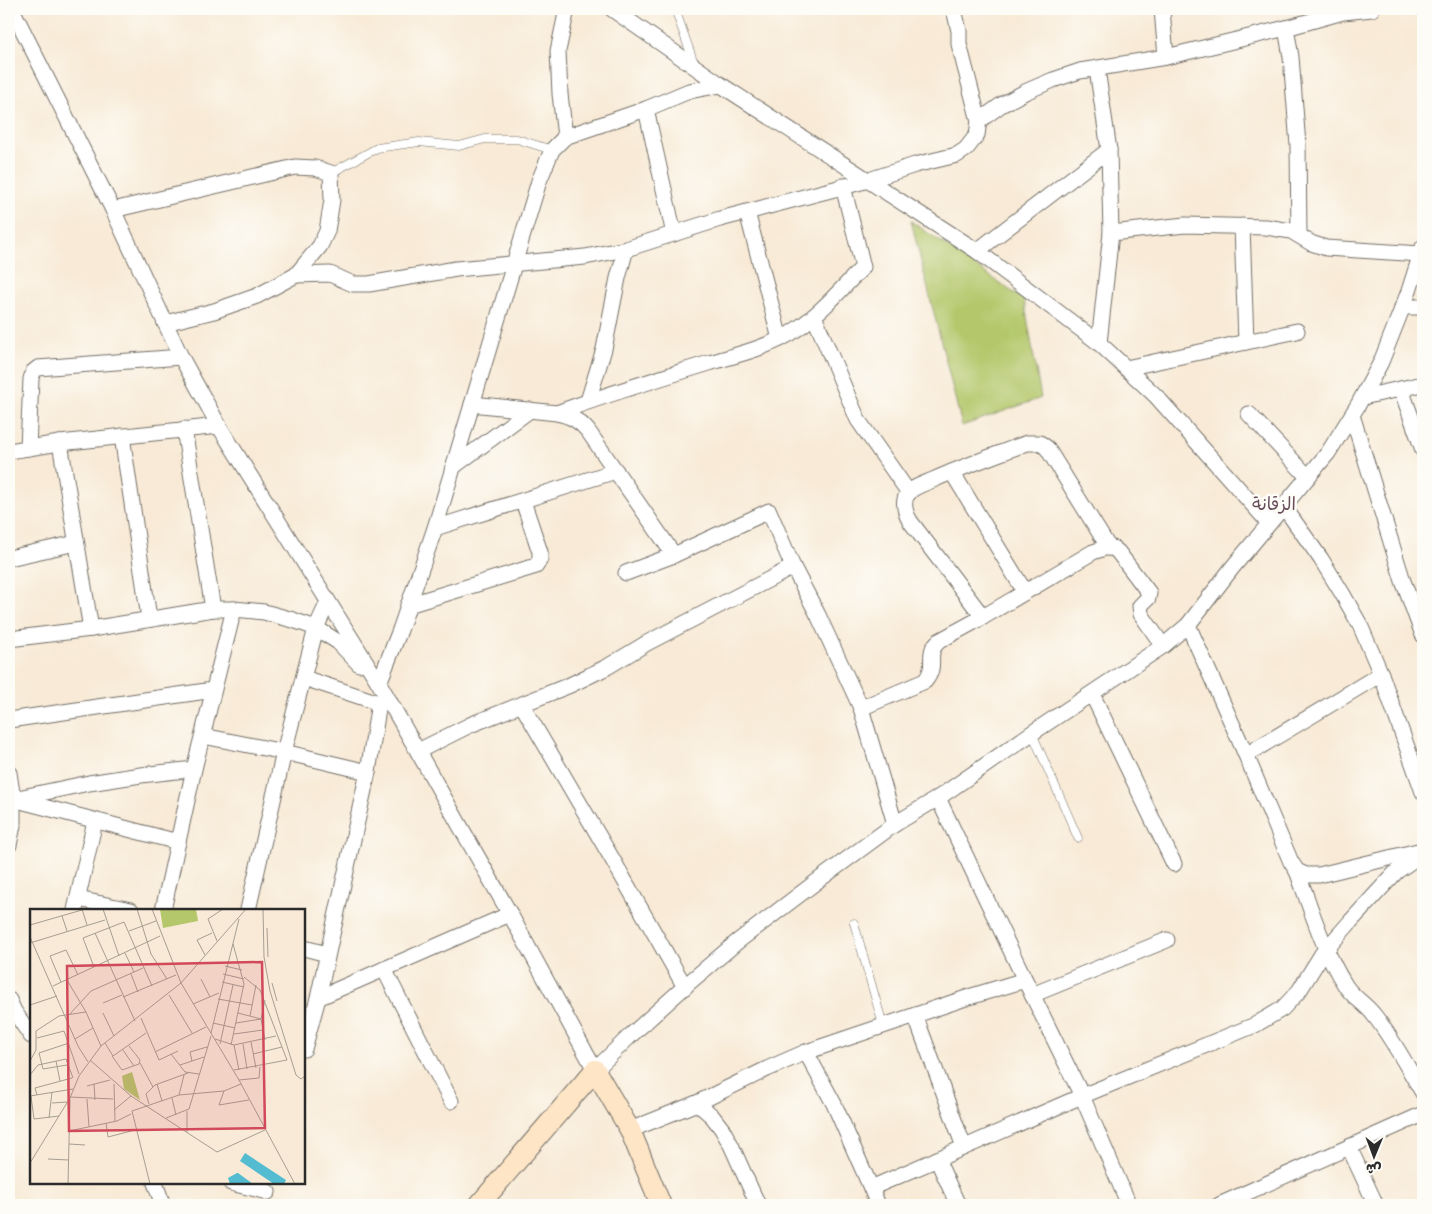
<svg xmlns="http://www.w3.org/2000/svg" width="1432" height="1214" font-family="'Patrick Hand','Playpen Sans Arabic',sans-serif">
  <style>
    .green { fill: #b4c76a; stroke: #70794a }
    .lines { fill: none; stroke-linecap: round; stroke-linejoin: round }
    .lane-casing { stroke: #736e67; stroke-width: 9 }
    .street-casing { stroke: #736e67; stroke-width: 17 }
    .secondary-casing { stroke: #736e67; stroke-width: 22 }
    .lane { stroke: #fff; stroke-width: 8 }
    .street { stroke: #fff; stroke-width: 15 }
    .secondary { stroke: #fde5c5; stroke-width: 20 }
    .labels { text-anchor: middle; stroke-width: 5; stroke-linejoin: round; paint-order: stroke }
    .neighbourhood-label { font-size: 18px; fill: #684e5c; stroke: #fdfcf7 }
    .inset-road { fill: none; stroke: #a69e92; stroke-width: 1 }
    .view { fill: #d1495b; fill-opacity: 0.15; stroke: #d1495b; stroke-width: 2.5 }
    .inset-edge { fill: none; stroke: #2b2b2b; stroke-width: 2.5 }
  </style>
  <rect width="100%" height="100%" fill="#fdfcf7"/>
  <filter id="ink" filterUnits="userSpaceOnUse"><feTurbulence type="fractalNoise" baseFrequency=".02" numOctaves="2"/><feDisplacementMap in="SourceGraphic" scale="10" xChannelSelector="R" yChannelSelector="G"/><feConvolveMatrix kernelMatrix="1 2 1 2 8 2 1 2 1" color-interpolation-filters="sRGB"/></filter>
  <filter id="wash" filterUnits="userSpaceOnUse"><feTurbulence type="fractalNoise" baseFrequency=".0096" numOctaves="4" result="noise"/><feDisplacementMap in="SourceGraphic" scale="20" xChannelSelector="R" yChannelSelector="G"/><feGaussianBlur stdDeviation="1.12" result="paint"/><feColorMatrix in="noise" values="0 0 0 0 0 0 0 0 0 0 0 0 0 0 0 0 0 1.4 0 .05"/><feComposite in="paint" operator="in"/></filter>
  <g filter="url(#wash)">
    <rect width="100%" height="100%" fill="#f8ead6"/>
    <polygon class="green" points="911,221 1024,300 1041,398 962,426"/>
  </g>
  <g filter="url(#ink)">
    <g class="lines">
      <g class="lane-casing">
        <g id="lane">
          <polyline points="675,9 694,63"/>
          <polyline points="331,173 377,148 419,142 459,146 485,139 517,139 552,150"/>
          <polyline points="1032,733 1078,838"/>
          <polyline points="854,923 883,1025"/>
        </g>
      </g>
      <g class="street-casing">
        <g id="street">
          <polyline points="12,9 113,210 181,357 219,426 379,683 510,914 595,1070 630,1036 691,981 737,942 820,879 895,824 938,798 1032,733 1163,646 1188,625 1232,568 1328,453 1358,405 1381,362 1409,291 1423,247"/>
          <polyline points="612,9 721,85 977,251 1099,343 1156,396 1269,523"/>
          <polyline points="1162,9 1166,57"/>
          <polyline points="1286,28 1291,57 1298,145 1299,235"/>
          <polyline points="1097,69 1109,150 1111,233 1099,343"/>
          <polyline points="646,109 674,234"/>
          <polyline points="979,121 1001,105 1025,92 1053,80 1080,71 1166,57 1286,28 1343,12 1372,9"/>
          <polyline points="565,137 560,94 558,51 567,9"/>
          <polyline points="113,210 295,167 315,168 331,173 332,200 327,231 320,246 296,275 257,296 214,311 165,323"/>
          <polyline points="747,212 780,339"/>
          <polyline points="1242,226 1246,342"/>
          <polyline points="1111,233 1185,225 1266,227 1291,231 1311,243 1326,248 1421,254"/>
          <polyline points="977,251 1109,150"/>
          <polyline points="296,275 330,274 353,284 369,284 456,269 585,257 626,249 720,219 869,180 915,165 957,155 966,149 977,135 979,121 959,44 959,31 954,9"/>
          <polyline points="1402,307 1423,307"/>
          <polyline points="814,316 858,420 909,493"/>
          <polyline points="1126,368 1297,331"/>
          <polyline points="1401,389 1423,450"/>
          <polyline points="1363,397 1423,384"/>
          <polyline points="588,401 604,349 618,278 626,249"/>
          <path d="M472 404 557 413C570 416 579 420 588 431L674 555"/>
          <path d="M557 413C607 394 658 379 709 363 736 355 774 346 797 329 822 312 842 288 863 267L843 186"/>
          <polyline points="1249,414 1308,477"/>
          <polyline points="1352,415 1403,581 1423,635"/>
          <polyline points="184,429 213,609"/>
          <polyline points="122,436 149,618"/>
          <polyline points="60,443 91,629"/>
          <polyline points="28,448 31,379 33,372 38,368 181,357"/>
          <polyline points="9,451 60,443 219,426"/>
          <polyline points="453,467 530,410"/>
          <polyline points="952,472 1025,592"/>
          <polyline points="1284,507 1321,559 1342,593 1360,625 1381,674 1423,792"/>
          <polyline points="435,528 616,471"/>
          <polyline points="9,558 76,543"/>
          <polyline points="626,573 674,555 769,511 793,567 818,615 861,708 895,824"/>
          <polyline points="408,605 536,566 540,559 540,552 523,501"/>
          <path d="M983 617 910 521C905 512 901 501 909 492 915 486 926 483 933 480 964 466 996 455 1027 443H1040L1047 448 1109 548"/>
          <polyline points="1188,625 1246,755 1291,862 1297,871 1306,875 1319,875 1422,850"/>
          <polyline points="9,639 91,629 213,609 234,609 264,612 293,620 316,628 338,642 359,664"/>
          <polyline points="304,678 379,703"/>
          <polyline points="379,683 400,630 435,528 539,181 552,150 565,137 646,109 689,91 721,85"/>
          <polyline points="1092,694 1174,864"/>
          <polyline points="522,705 614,862 685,987"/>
          <path d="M861 708 925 681C939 664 924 654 939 641L983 617 1093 552 1105 548H1113L1118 552 1149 593 1148 598 1140 606 1141 614 1163 646"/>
          <polyline points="9,720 213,690"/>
          <polyline points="203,736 284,752 368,772"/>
          <polyline points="418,751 470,725 570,685 607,667 647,643 793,567"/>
          <polyline points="1246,755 1381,674"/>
          <polyline points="9,773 13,799 178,842"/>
          <polyline points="938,798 1025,980 1082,1096 1129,1205"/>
          <polyline points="9,845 13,825 13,799 89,783 141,775 194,769"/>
          <path d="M1297 871C1311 909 1323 950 1345 985 1352 997 1365 1003 1374 1015 1393 1039 1407 1067 1423 1093"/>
          <polyline points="78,899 131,910"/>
          <polyline points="75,910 95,821"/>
          <polyline points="163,910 194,769 234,609"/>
          <polyline points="248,910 284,752 316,628 328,602"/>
          <polyline points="304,948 327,954"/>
          <polyline points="384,969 451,1101"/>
          <polyline points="1032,995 1167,940"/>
          <polyline points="318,998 510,914"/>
          <polyline points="9,1000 14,1011 31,1036"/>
          <polyline points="915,1015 964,1147"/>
          <polyline points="304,1049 318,998 368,772 379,703 389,701"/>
          <polyline points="806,1052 834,1104 871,1188 878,1205"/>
          <polyline points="697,1103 712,1116 722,1129 731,1145 758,1205"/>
          <polyline points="630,1130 697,1103 767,1069 806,1052 969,997 1025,980"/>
          <polyline points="1349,1147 1376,1205"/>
          <polyline points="937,1159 958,1205"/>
          <polyline points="155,1183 163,1205"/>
          <polyline points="231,1183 268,1192"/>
          <polyline points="871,1188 1082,1096 1255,1025 1282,1009 1299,991 1322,954 1351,921 1397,871 1423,853"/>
          <polyline points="1219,1205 1423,1114"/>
        </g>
      </g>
      <g class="secondary-casing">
        <polyline id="secondary" points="479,1205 595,1070 630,1130 661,1205"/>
      </g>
      <use href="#lane" class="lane"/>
      <use href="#street" class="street"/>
      <use href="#secondary" class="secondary"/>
    </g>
  </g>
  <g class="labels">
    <g class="neighbourhood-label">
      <text x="1274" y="510">الزقانة</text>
    </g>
  </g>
  <g transform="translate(30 909)">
    <rect width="275" height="275" fill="#f8ead6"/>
    <path d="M130 0H166L168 12 133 19ZM102 163 110 191 94 180 92 167Z" fill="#b4c76a"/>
    <path d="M215 244 256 271 254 275H244L210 252ZM207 264H208L223 275H200L198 269Z" fill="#53bcd0"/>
    <path class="inset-road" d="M52 0 57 16M73 0 89 47M107 0 121 45 137 70M122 0 151 74 216 0M233 0 234 48 240 82 266 166 271 170 275 167M32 7 37 22M0 16 52 1M237 19 238 48M99 22 126 12M65 24 105 112M0 28 48 137 58 153M187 32 178 10 193 0M0 34 75 11M95 44 104 63M175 46 167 31 182 24M195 57 212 61M64 58 53 29 94 13 122 77M101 65 108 83M193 65 214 70M171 70 180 88M37 71 56 103M31 73 20 47 36 41 48 66M192 73 214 78M242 74 247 92M23 77 130 27M139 86 162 124M93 88 146 66M188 90 222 96M73 94 92 86M163 95 189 84M0 96 27 87M73 104 84 127M208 104 231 110 235 131M39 106 61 82 113 59M220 107 226 76M111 109 129 151 148 142M183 114 205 119M206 114 231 110 235 91M181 124 209 10M204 125 233 121M7 129 34 122 49 165M45 130 63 119M185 130 204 136 246 127M221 133 226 159M75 134 83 147 116 124M190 135 203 76M213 135 217 160M201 136 214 75 203 35M204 136 209 161M93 141 104 157M125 143 176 118M141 145 155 163 169 165M223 145 252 138M82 147 92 161 109 155 110 151 99 137M60 151 101 187 187 243 235 221M0 152 6 141V122L29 107 56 103 71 137M26 152 30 172M162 152 160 143 177 138M110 154 123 178M37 156 13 160 9 144 39 134M150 156 174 148M204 161 257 151 230 81 214 68M0 166 8 156 36 150 43 169M209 171 229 169 230 158M64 175 65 191M84 175 85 212M127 175 132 192M211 175 194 182 189 196 219 191M57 177 80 171M7 186 5 179 42 169M149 186 154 166M0 187 43 180M1 187 4 210 29 207M40 188 83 190M142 189 146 206M57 190 59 218M22 194 37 193M119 195 116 185 125 176 158 164M84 201 101 187M19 209 22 183M136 209 159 200 181 127M76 214 78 228 105 221M39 222 87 212 101 205M157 223V202M39 235 55 236M18 250 39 251M0 254 40 189 49 167 71 137 151 74 209 171 265 275M38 275 40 190M120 275 102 202 149 186 194 182"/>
    <path class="view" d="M232 53 235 219 39 222 37 57Z"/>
    <rect width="275" height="275" class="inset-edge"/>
  </g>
  <rect width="1432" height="1214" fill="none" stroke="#fdfcf7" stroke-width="30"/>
  <g transform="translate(1374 1156) rotate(181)" stroke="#fdfcf7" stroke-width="4" paint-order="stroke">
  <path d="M0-4L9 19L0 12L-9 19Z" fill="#2b2b2b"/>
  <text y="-8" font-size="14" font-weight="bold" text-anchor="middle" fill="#2b2b2b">ش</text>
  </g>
</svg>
